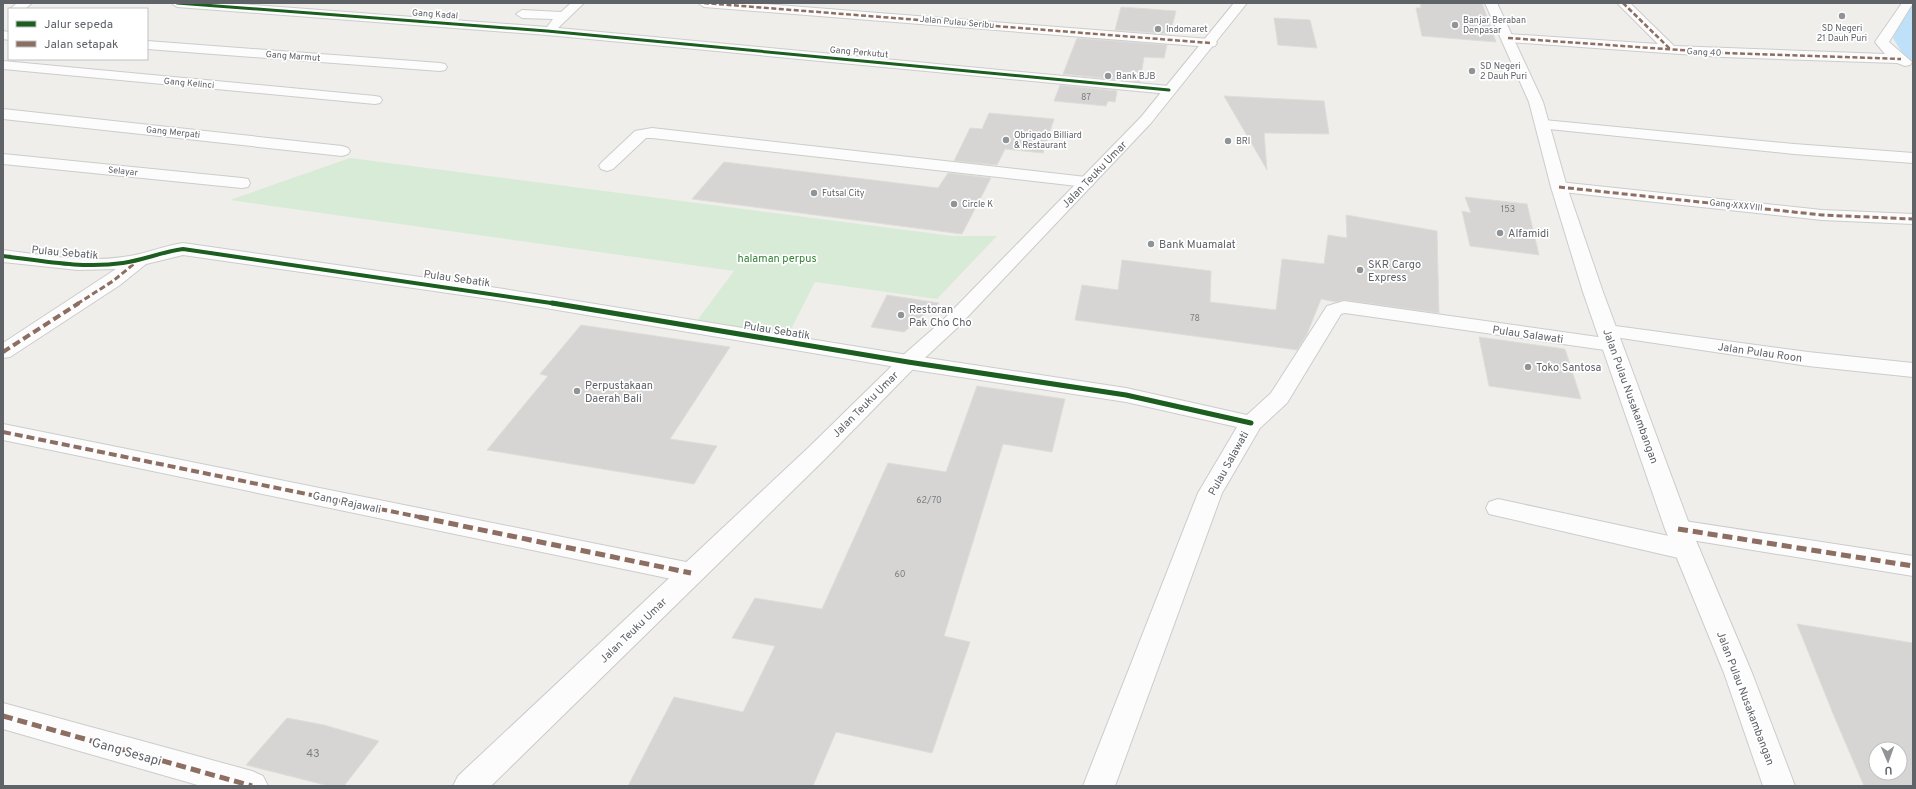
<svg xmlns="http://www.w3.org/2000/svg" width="1916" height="789" font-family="Overpass,sans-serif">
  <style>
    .green { fill: #d8ebd6 }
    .water { fill: #bfe0f9 }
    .building { fill: #d6d5d3; stroke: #deddd9; fill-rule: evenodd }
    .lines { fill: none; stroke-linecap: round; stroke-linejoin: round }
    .minor-casing { stroke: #cbcccc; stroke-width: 2 }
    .tertiary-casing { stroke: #cbcccc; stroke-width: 2 }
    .secondary-casing { stroke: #cacacb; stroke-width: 2 }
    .minor { fill: #fdfcfc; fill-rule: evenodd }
    .tertiary { fill: #fdfcfc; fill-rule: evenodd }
    .secondary { fill: #fdfcfc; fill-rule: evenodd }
    .quiet-far3 { stroke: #8d6e63; stroke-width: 2.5; stroke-dasharray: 5 2.5; stroke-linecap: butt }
    .quiet-far2 { stroke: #8d6e63; stroke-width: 3; stroke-dasharray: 6 3; stroke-linecap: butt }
    .quiet-far1 { stroke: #8d6e63; stroke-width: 4; stroke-dasharray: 8 4; stroke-linecap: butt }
    .quiet { stroke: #8d6e63; stroke-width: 5; stroke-dasharray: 10 5; stroke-linecap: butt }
    .cycleway-far2-casing { stroke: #fff; stroke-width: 4.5 }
    .cycleway-far1-casing { stroke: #fff; stroke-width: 6 }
    .cycleway-casing { stroke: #fff; stroke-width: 8 }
    .cycleway-far2 { stroke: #1b5e20; stroke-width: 3 }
    .cycleway-far1 { stroke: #1b5e20; stroke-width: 4 }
    .cycleway { stroke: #1b5e20; stroke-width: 5 }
    .poi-dot { fill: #919496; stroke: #fff; stroke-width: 1.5 }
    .labels { text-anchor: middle; stroke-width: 3.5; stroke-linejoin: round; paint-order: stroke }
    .far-street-label { font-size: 9px; fill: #5f6368; stroke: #fff }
    .far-poi-label { font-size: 9px; fill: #5f6368; stroke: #fff; text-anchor: start }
    .number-label { font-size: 9px; fill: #7e8184 }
    .street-label { font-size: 11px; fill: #5f6368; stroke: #fff }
    .poi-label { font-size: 11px; fill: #5f6368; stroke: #fff; text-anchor: start }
    .park-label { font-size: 11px; fill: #348238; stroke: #fff }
    .near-number-label { font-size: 11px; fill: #7e8184 }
    .near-street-label { font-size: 13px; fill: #5f6368; stroke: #fff }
  </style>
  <rect width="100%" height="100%" fill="#efeeea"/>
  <polygon class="green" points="350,158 952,236 997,236 937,299 815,282 787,337 696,322 734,271 230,200"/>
  <polygon class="water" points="1912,3 1913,3 1913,64 1907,61 1893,38"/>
  <g class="building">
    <polygon points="1420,3 1482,3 1496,42 1422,36 1416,8 1421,8"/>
    <polygon points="1121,7 1176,11 1170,34 1115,30"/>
    <polygon points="1274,18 1310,20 1317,48 1278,45"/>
    <polygon points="1077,38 1167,45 1164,58 1144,57 1140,82 1063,74"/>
    <polygon points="1060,85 1117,91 1115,102 1108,101 1106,106 1054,101"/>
    <polygon points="1224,96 1324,101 1329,134 1264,133 1267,170"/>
    <polygon points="989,113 1054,119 1043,153 1005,149 997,165 954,161 970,128 982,129"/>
    <polygon points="724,162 938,188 948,173 991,178 962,234 692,199"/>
    <polygon points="1465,197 1527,204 1539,255 1470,246 1462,211 1471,213"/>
    <polygon points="1346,215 1437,231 1439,313 1344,300 1336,302 1321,299 1307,334 1297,350 1075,320 1082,285 1118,290 1122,260 1211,271 1210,302 1276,310 1282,259 1324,264 1328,235 1347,238"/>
    <polygon points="887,295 939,303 904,332 871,327"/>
    <polygon points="581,325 730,347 670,439 717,446 694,484 487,450 548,376 540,374"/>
    <polygon points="1479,337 1565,349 1581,399 1489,386"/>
    <polygon points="977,386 1065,399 1052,452 1003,444 944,636 970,642 932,753 836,732 813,786 628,786 674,697 743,712 775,646 732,638 755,598 822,609 888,463 946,472"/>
    <path d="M1797 624 1913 643V786H1864L1834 716ZM1876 749H1900V773H1876Z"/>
    <polygon points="287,718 324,725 379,741 344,786 329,786 246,765"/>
  </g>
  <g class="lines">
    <g class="minor-casing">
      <g id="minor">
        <polygon points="17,3 32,3 25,9 10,9"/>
        <polygon points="171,3 227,3 547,27 553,19 522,18 516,14 522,10 561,12 571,3 584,3 558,28 1169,86 1174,87 1176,90 1174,93 1169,94 547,35 177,7"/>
        <polygon points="698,3 752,3 1210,39 1215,40 1217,43 1215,46 1210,47 704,7"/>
        <polygon points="1617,3 1630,3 1674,46 1885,54 1875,42 1902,3 1913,3 1889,42 1912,62 1910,65 1905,66 1897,63 1723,57 1508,42 1503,41 1501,38 1503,35 1508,34 1658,44"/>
        <polygon points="3,31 9,32 9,40 3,39"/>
        <polygon points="147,41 440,63 445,64 447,67 445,70 440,71 147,49"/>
        <polygon points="3,61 375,96 380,97 382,100 380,103 375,104 3,69"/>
        <polygon points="3,109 342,146 348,148 350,151 348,154 342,156 3,119"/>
        <polygon points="1544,120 1794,144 1913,153 1913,163 1794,154 1539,128 1536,125 1539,122"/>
        <polygon points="652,128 1086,177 1092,178 1094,182 1092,186 1086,187 652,138 646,138 613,169 607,171 601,169 599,166 601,163 635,131"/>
        <polygon points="3,154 242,178 248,179 250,183 248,187 242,188 3,164"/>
        <polygon points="1559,182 1822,210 1913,214 1913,224 1822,220 1553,191 1551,187 1553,183"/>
        <path d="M183 243 504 289 908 355 1126 388 1247 415 1271 393 1327 306 1344 301 1612 339 1619 341 1622 345 1619 349 1612 351 1345 313 1341 314 1287 403 1260 428 1222 493 1115 786H1083L1198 493 1237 427 1126 402 908 369 504 301 183 255 146 264 120 285 10 357 3 358V343L116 269 78 270 3 262V250C43 255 83 263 123 257 143 255 162 246 183 243Z"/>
        <polygon points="1608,325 1808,352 1913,363 1913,377 1808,366 1601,335 1598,331 1601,327"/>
        <polygon points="3,424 691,563 700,566 704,573 700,580 691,583 3,440"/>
        <polygon points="1498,499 1678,538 1669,536 1665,529 1669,522 1678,520 1913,556 1913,576 1679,538 1696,543 1700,550 1696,557 1687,560 1489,514 1486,508 1489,502"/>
        <polygon points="3,703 252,771 263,776 268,786 201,786 3,729"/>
      </g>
    </g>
    <g class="tertiary-casing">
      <polygon id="tertiary" points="1485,3 1497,3 1543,102 1567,187 1603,292 1691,529 1752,673 1795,786 1763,786 1724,673 1665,529 1583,292 1551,187 1529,102"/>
    </g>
    <g class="secondary-casing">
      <polygon id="secondary" points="1234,3 1247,3 1151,123 956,329 915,367 824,460 491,786 453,786 458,776 808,448 901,357 942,321 1141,117"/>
    </g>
    <use href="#minor" class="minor"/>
    <use href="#tertiary" class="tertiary"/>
    <use href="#secondary" class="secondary"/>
    <g class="quiet-far3">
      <polyline points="704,3 1210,43"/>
      <polyline points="1623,3 1671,50"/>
      <polyline points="1508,38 1723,53 1901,59"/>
    </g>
    <g class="quiet-far2">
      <polyline points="1559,187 1822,215 1913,219"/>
      <polyline points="77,304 113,281 135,263"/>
    </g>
    <g class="quiet-far1">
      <polyline points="3,352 79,303"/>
      <polyline points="3,432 424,518"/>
    </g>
    <g class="quiet">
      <polyline points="419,517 691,573"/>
      <polyline points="1678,529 1913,566"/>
      <polyline points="3,716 252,786"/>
    </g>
    <g class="cycleway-far2-casing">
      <polyline id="cycleway-far2" points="177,3 547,31 1169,90"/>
    </g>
    <g class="cycleway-far1-casing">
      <path id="cycleway-far1" d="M3 256C43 261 83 269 123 263 143 260 162 252 183 249L558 304"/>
    </g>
    <g class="cycleway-casing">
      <polyline id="cycleway" points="552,303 908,362 1126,395 1251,423"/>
    </g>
    <use href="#cycleway-far2" class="cycleway-far2"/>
    <use href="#cycleway-far1" class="cycleway-far1"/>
    <use href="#cycleway" class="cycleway"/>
  </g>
  <g class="poi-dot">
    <circle cx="1842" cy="16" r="4"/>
    <circle cx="1455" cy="25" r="4"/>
    <circle cx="1158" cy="29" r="4"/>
    <circle cx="1472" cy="71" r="4"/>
    <circle cx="1108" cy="76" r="4"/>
    <circle cx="1006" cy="140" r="4"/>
    <circle cx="1228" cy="141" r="4"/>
    <circle cx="814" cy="193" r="4"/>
    <circle cx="954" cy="204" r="4"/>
    <circle cx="1500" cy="233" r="4"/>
    <circle cx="1151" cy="244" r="4"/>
    <circle cx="1360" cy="270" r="4"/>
    <circle cx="901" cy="315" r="4"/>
    <circle cx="1528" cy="367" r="4"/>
    <circle cx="577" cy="391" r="4"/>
  </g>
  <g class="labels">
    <g class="far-street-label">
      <text transform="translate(435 14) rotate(4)" y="3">Gang Kadal</text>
      <text transform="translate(957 22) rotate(5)" y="3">Jalan Pulau Seribu</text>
      <text transform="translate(859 52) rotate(5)" y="3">Gang Perkutut</text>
      <text transform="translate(1704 52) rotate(3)" y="3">Gang 40</text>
      <text transform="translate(293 56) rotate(4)" y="3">Gang Marmut</text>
      <text transform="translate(189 83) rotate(5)" y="3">Gang Kelinci</text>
      <text transform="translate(173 132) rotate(6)" y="3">Gang Merpati</text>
      <text transform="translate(123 171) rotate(6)" y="3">Selayar</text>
      <text transform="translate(1736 205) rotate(6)" y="3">Gang XXXVIII</text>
    </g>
    <g class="far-poi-label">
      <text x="1463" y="23">Banjar Beraban<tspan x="1463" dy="10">Denpasar</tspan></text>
      <text x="1842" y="31" text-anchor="middle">SD Negeri<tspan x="1842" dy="10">21 Dauh Puri</tspan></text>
      <text x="1166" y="32">Indomaret</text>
      <text x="1480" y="69">SD Negeri<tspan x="1480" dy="10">2 Dauh Puri</tspan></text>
      <text x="1116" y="79">Bank BJB</text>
      <text x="1014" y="138">Obrigado Billiard<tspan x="1014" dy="10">&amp; Restaurant</tspan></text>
      <text x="1236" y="144">BRI</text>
      <text x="822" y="196">Futsal City</text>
      <text x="962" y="207">Circle K</text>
    </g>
    <g class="number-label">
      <text x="1086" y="100">87</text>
      <text x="1508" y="212">153</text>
      <text x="1195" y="321">78</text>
      <text x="929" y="503">62/70</text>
      <text x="900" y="577">60</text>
    </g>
    <g class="street-label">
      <text transform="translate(1094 174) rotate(-46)" y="4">Jalan Teuku Umar</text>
      <text transform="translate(65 252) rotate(5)" y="4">Pulau Sebatik</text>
      <text transform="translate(457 278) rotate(8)" y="4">Pulau Sebatik</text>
      <text transform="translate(777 330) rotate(9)" y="4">Pulau Sebatik</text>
      <text transform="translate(1528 334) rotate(8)" y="4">Pulau Salawati</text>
      <text transform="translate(1760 352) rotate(8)" y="4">Jalan Pulau Roon</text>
      <text transform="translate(1631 396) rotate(70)" y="4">Jalan Pulau Nusakambangan</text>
      <text transform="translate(865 404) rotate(-45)" y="4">Jalan Teuku Umar</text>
      <text transform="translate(1228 463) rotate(-61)" y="4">Pulau Salawati</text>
      <text transform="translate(347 502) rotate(12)" y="4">Gang Rajawali</text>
      <text transform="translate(633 630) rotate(-44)" y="4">Jalan Teuku Umar</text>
      <text transform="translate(1746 698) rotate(69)" y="4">Jalan Pulau Nusakambangan</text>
    </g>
    <g class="poi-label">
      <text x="1508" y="237">Alfamidi</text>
      <text x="1159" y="248">Bank Muamalat</text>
      <text x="1368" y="268">SKR Cargo<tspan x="1368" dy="13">Express</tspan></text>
      <text x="909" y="313">Restoran<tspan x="909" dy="13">Pak Cho Cho</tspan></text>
      <text x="1536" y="371">Toko Santosa</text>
      <text x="585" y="389">Perpustakaan<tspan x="585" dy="13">Daerah Bali</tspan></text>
    </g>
    <g class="park-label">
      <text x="777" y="262">halaman perpus</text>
    </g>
    <g class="near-number-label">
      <text x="313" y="757">43</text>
    </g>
    <g class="near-street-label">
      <text transform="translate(127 751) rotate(16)" y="5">Gang Sesapi</text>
    </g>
  </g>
  <rect width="1916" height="789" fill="none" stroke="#5f6368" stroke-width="8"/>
  <rect x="8" y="8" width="140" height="52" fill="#ffffff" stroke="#bfc1c3"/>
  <rect x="16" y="21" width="20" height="6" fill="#1b5e20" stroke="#bfc1c3"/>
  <text x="44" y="28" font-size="12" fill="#5f6368">Jalur sepeda</text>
  <rect x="16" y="41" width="20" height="6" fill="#8d6e63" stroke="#bfc1c3"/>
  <text x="44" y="48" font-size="12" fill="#5f6368">Jalan setapak</text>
  <g transform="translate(1888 761) rotate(178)"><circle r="19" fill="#ffffff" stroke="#bfc1c3"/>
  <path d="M0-3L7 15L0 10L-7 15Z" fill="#919496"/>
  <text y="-6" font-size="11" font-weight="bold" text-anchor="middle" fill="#5f6368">U</text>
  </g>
</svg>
